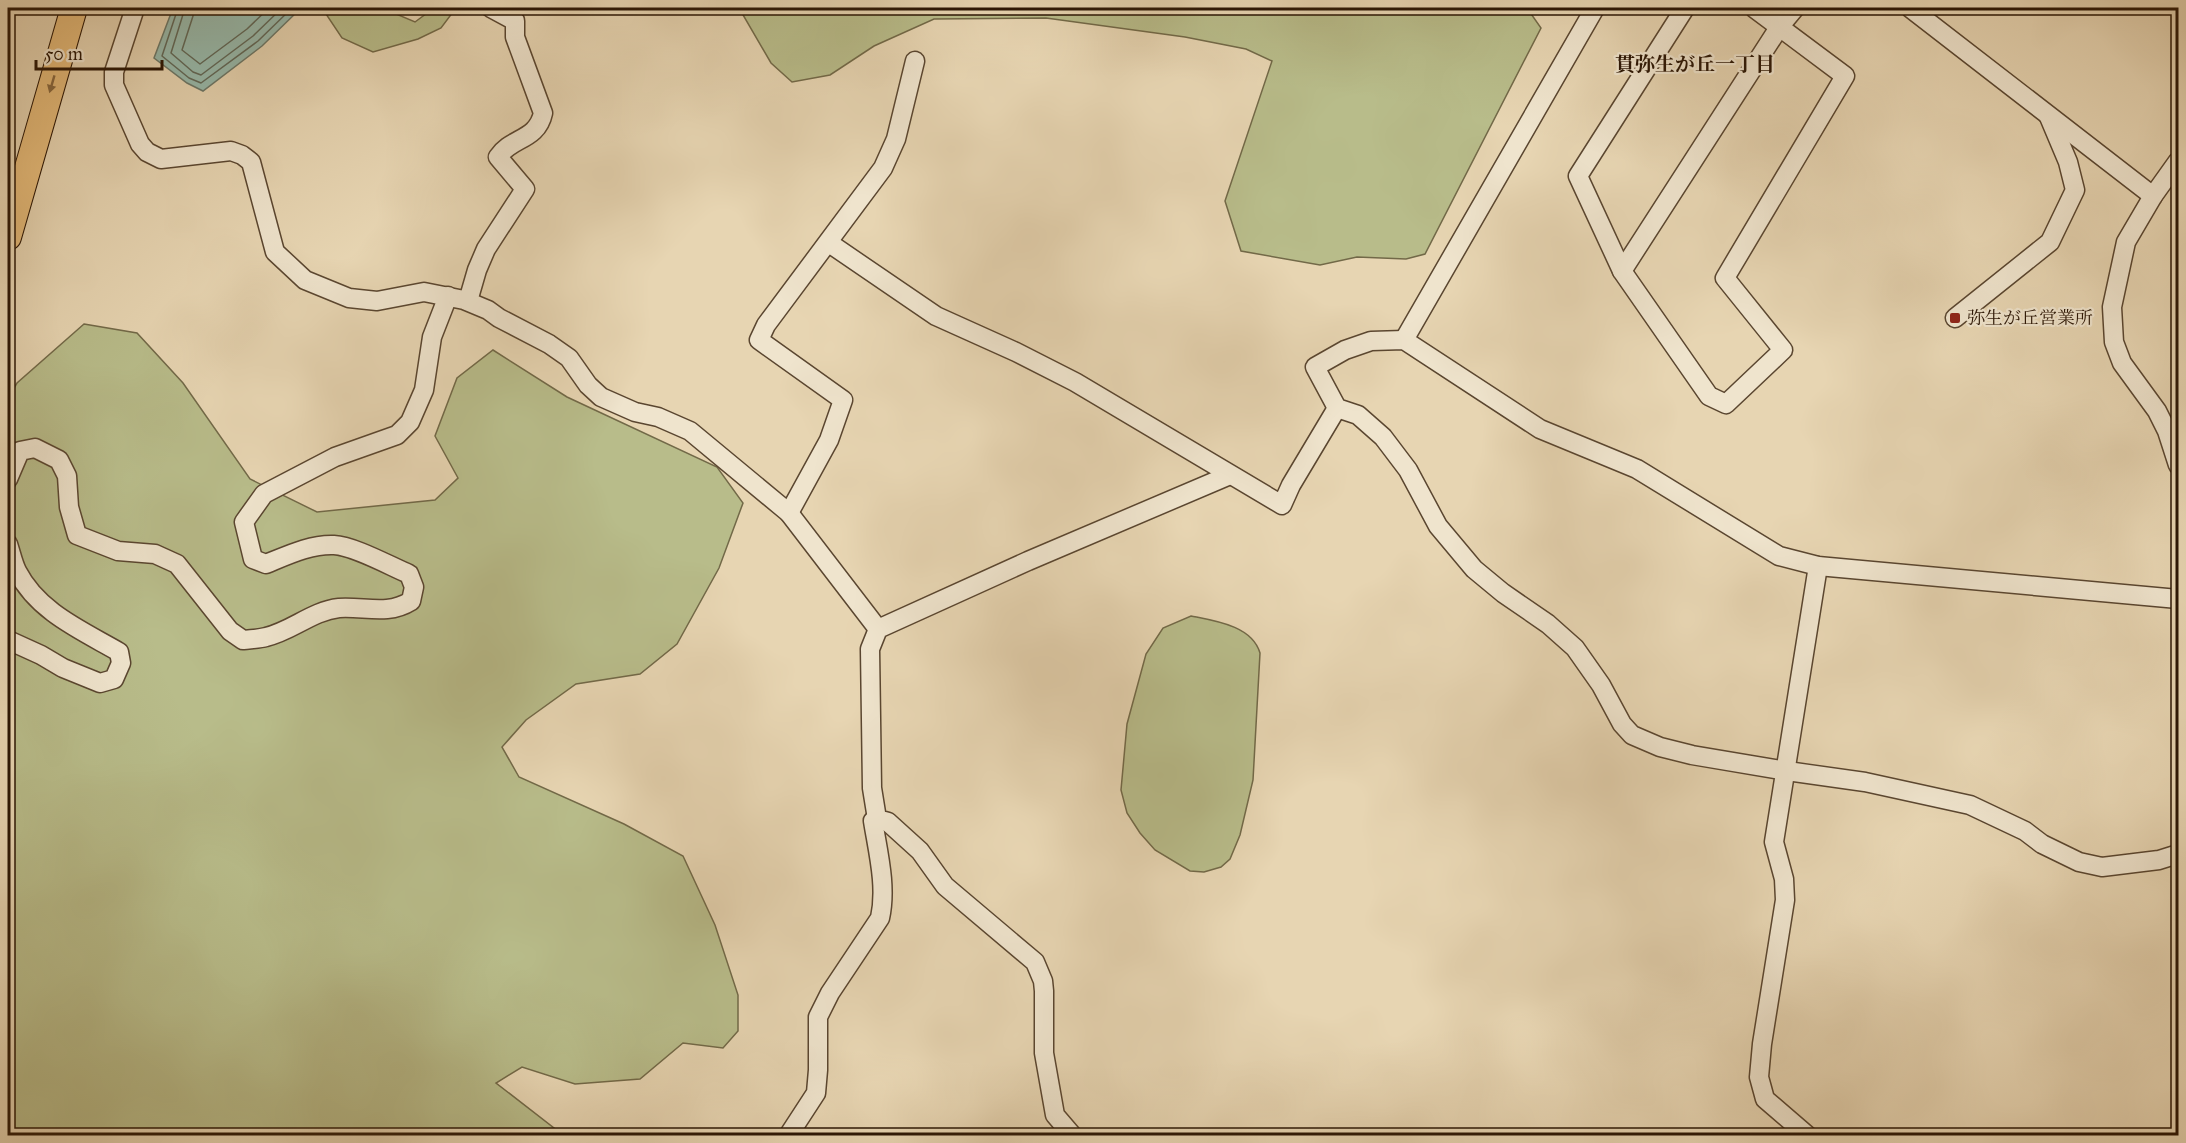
<svg xmlns="http://www.w3.org/2000/svg" width="2186" height="1143" font-family="'IM FELL Great Primer','Noto Serif JP',serif">
  <style>
    .green { fill: #b8bc8a; stroke: #726948; stroke-width: 1.5 }
    .water { fill: #97b9ab; stroke: #6c7869; stroke-width: 1.5 }
    .lines { fill: none; stroke-linecap: round; stroke-linejoin: round }
    .shore { stroke: #616858; stroke-width: 1.5 }
    .minor-casing { stroke: #5a4630; stroke-width: 21 }
    .highway-casing { stroke: #2b1605; stroke-width: 28 }
    .minor { stroke: #efe4cd; stroke-width: 18 }
    .highway { stroke: #e4ba79; stroke-width: 26 }
    .oneway { fill: #88683f }
    .poi-dot { fill: #8f2418; stroke: #efe4cd; stroke-width: 2 }
    .labels { text-anchor: middle; stroke-width: 4.5; stroke-linejoin: round; paint-order: stroke }
    .poi-label { font-size: 18px; fill: #2b1605; stroke: #efe4cd; text-anchor: start }
    .neighbourhood-label { font-size: 20px; font-weight: bold; fill: #2b1605; stroke: #efe4cd }
  </style>
  <rect width="100%" height="100%" fill="#e7d5b2"/>
  <filter id="stains"><feTurbulence type="fractalNoise" baseFrequency=".00333" numOctaves="4"/><feColorMatrix values="0 0 0 0 .2 0 0 0 0 .09 0 0 0 0 .02 0 0 0 .5 -.17"/></filter>
  <radialGradient id="worn" r=".72"><stop offset=".6" stop-color="#630" stop-opacity="0"/><stop offset="1" stop-color="#630" stop-opacity=".3"/></radialGradient>
  <g class="green">
    <polygon points="322,8 382,8 415,22 434,8 456,8 441,28 418,39 373,52 342,38"/>
    <polygon points="739,8 1527,8 1541,28 1425,254 1406,259 1357,257 1320,265 1241,251 1225,201 1272,61 1246,49 1185,37 1046,18 934,19 874,46 830,75 792,82 771,63"/>
    <polygon points="84,324 137,333 183,383 250,479 317,512 435,500 458,478 435,436 457,378 493,350 567,397 717,467 743,503 719,568 677,644 640,674 576,684 526,720 502,747 519,777 624,824 683,856 715,925 738,995 738,1031 723,1048 683,1043 640,1079 575,1084 522,1067 496,1083 563,1135 8,1135 8,398 17,383"/>
    <path d="M1191 616C1216 621 1252 626 1260 653L1253 780 1240 835 1230 859 1221 867 1204 872 1190 871 1155 850 1140 833 1127 813 1121 790 1127 724 1146 654 1163 628Z"/>
  </g>
  <polygon class="water" points="173,8 301,8 262,46 203,91 187,83 154,58"/>
  <g class="lines">
    <g class="shore">
      <polyline points="178,8 162,56 189,78 201,83 258,41 292,8"/>
      <polyline points="185,8 171,53 193,72 201,75 253,36 282,8"/>
      <polyline points="194,8 193,16 182,50 200,64 247,29 269,8"/>
    </g>
    <g class="minor-casing">
      <g id="minor">
        <polyline points="135,8 114,72 114,85 140,144 147,152 161,159 231,151 242,155 251,162 275,252 305,280 349,298 377,301 424,292 464,300 488,310 499,318 549,344 569,358 588,385 601,397 635,412 658,417 690,431 789,513 878,629"/>
        <polyline points="1685,8 1578,176 1622,271 1709,396 1726,404 1783,350 1725,278 1845,76 1754,8"/>
        <polyline points="1910,8 2153,196"/>
        <polyline points="2178,161 2153,196 2126,242 2112,307 2114,342 2122,363 2157,411 2167,431 2178,465"/>
        <polyline points="829,243 936,316 1016,352 1075,382 1282,505 1291,485 1337,408"/>
        <polyline points="1622,271 1780,26 1795,8"/>
        <path d="M468 301 477 270 486 249 525 189 498 157C511 137 537 141 543 113L515 37V21L491 8"/>
        <polyline points="1955,318 2050,242 2075,190 2068,162 2049,117"/>
        <polyline points="1404,340 1595,8"/>
        <path d="M8 479 20 451 35 448 59 460 67 476 69 507 77 535 118 551 155 554 177 564 230 631 243 640C251 639 259 639 266 637 292 631 312 611 339 608 364 606 387 616 411 601L414 587 409 574C390 566 354 546 334 545 311 544 288 555 266 564L253 559 244 522 264 494 335 457 397 435 410 422 424 390 432 337 448 296"/>
        <polyline points="789,513 829,440 843,400 759,340 766,325 883,168 896,139 915,61"/>
        <path d="M8 544C11 553 13 563 17 571 38 612 81 630 119 652L121 663 114 679 100 683 63 668 41 655 8 640"/>
        <polyline points="2178,599 1818,566 1779,556 1637,469 1540,429 1404,340 1371,341 1345,350 1315,367 1337,408 1358,415 1383,437 1408,470 1438,526 1474,569 1503,593 1548,624 1575,648 1601,685 1622,724 1632,735 1660,747 1692,755 1787,771 1865,782 1970,805 2025,831 2042,844 2079,862 2102,867 2159,860 2178,854"/>
        <path d="M788 1136 816 1093 818 1070V1017L830 993 880 918C887 887 878 852 873 821L877 819"/>
        <polyline points="1073,1136 1055,1115 1044,1053 1044,991 1043,981 1035,962 945,886 920,851 888,822 877,819 872,788 870,649 878,629 1028,561 1230,475"/>
        <polyline points="1808,1136 1765,1099 1759,1077 1762,1044 1785,900 1784,879 1774,842 1818,566"/>
      </g>
    </g>
    <g class="highway-casing">
      <polyline id="highway" points="8,237 74,8"/>
    </g>
    <use href="#minor" class="minor"/>
    <use href="#highway" class="highway"/>
  </g>
  <defs><path id="oneway-solid" d="M-6-.8H1V-3.2L6.5 0L1 3.2V.8H-6Z" transform="scale(1.5)"/></defs>
  <use class="oneway" href="#oneway-solid" transform="translate(52 84) rotate(106)"/>
  <rect class="poi-dot" x="1949" y="312" width="12" height="12" rx="3"/>
  <g class="labels">
    <g class="poi-label">
      <text x="1967" y="324">弥生が丘営業所</text>
    </g>
    <g class="neighbourhood-label">
      <text x="1695" y="71">貫弥生が丘一丁目</text>
    </g>
  </g>
  <rect width="2186" height="1143" fill="none" stroke="#e7d5b2" stroke-width="30"/>
  <rect x="9" y="9" width="2168" height="1125" fill="none" stroke="#2b1605" stroke-width="3"/>
  <rect x="15" y="15" width="2156" height="1113" fill="none" stroke="#2b1605" stroke-width="1.5"/>
  <path d="M36 60v9h126v-9" fill="none" stroke="#2b1605" stroke-width="3"/>
  <text x="45" y="60" font-size="18" fill="#2b1605" stroke="#efe4cd" stroke-width="4.5" paint-order="stroke">50 m</text>
  <rect width="100%" height="100%" filter="url(#stains)"/>
  <rect width="100%" height="100%" fill="url(#worn)"/>
</svg>
